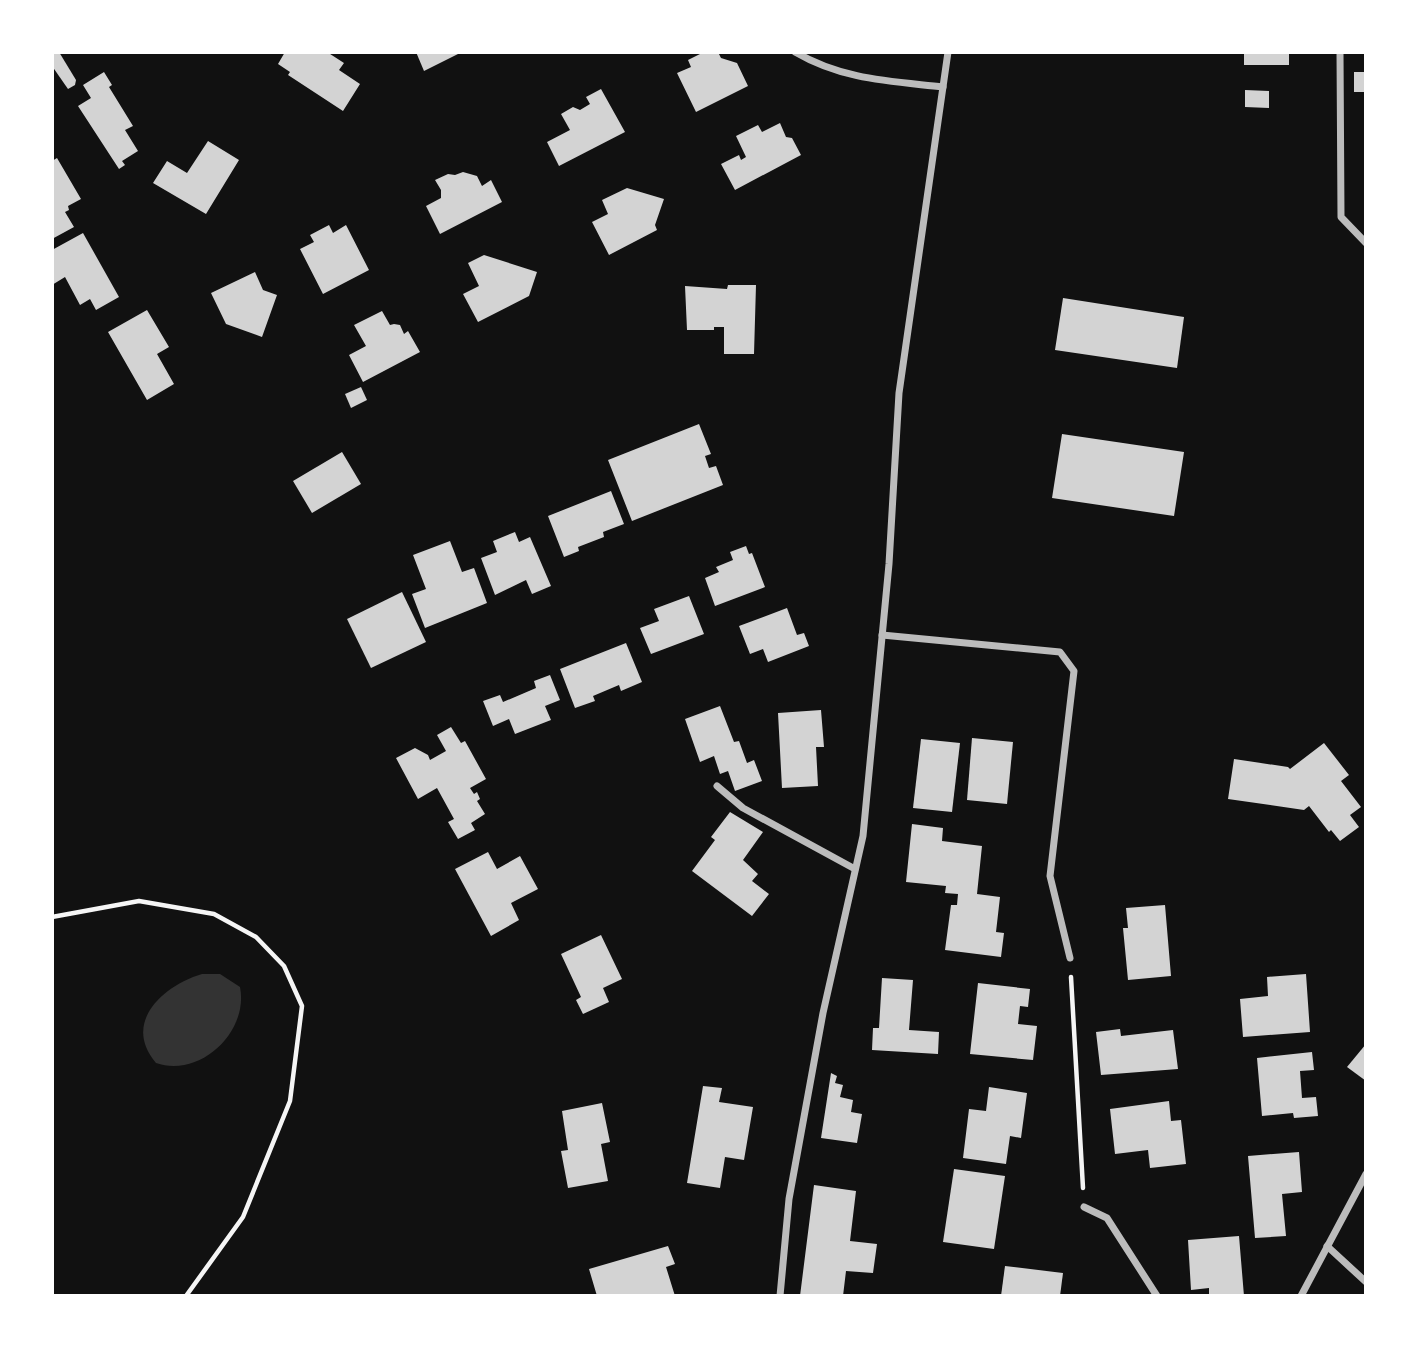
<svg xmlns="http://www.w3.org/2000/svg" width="1418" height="1348" font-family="'Titillium Web',sans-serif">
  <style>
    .water { fill: #333 }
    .building { fill: #d3d3d3 }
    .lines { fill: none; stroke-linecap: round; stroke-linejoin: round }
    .path { stroke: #f5f5f5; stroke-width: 4.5 }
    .minor { stroke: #bcbcbc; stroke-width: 7 }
  </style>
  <rect width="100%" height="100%" fill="#111"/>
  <path class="water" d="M202 974H220L240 987C249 1032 200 1078 156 1063 122 1023 162 986 202 974Z"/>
  <g class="building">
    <polygon points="52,52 59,52 76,80 75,85 68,89 52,66"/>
    <polygon points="285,52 327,52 344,63 339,70 360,84 343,111 288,75 290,72 278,64"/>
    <polygon points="416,52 462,52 424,71"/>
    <polygon points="704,52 718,52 721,58 737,63 748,86 696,112 677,73 691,67 688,60"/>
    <rect x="1244" y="52" width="45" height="13"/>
    <polygon points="104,72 112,85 109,87 133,126 125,130 138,151 122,161 125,165 119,169 78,106 91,98 83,85"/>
    <rect x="1354" y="72" width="12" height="20"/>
    <polygon points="601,89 625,132 559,166 547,142 570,130 561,114 573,107 580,110 590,104 586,97"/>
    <polygon points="1245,90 1269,91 1269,108 1245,107"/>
    <polygon points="780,123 786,137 792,138 801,155 735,190 721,164 739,155 741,160 746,157 736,136 758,125 762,132"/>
    <polygon points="208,141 239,160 206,214 153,183 167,161 187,173"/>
    <polygon points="57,158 81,199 68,206 69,210 65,212 74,227 52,239 52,161"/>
    <polygon points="463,172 477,176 482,186 491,180 502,202 440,234 426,206 441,198 441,190 435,180 448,174 455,175"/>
    <polygon points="627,188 664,199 655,225 657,230 609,255 592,222 608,214 602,200"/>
    <polygon points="329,225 333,233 346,225 369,270 323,294 300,249 314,242 310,235"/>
    <polygon points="83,233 119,297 96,310 90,299 80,305 65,277 52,285 52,250"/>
    <polygon points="484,255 537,272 529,296 478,322 463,294 479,286 468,263"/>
    <polygon points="255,272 263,290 277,295 262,337 226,324 211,293"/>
    <polygon points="728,285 756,285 754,354 724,354 724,327 714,327 714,330 687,330 685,286 727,289"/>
    <polygon points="1063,298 1184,317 1177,368 1055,350"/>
    <polygon points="147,310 169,347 157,354 174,384 147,400 108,332"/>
    <polygon points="382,311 390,325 394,324 400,325 404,334 408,331 420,352 363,382 349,355 366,346 354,325"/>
    <polygon points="361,387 367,400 351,408 345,394"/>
    <polygon points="699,424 711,454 705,456 709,468 716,466 723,485 632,521 608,460"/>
    <polygon points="1062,434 1184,452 1174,516 1052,498"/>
    <polygon points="342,452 361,484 312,513 293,481"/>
    <polygon points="611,491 624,524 603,532 604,537 578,547 579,551 564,557 548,516"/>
    <polygon points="515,532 519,542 530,537 551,586 532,594 526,580 495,595 481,558 497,552 493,541"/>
    <polygon points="450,541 462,572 474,568 487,603 425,628 412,594 426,589 413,555"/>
    <polygon points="746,546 749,554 752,553 765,587 715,606 705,578 719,572 716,567 733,560 730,552"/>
    <polygon points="402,592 426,642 371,668 347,619"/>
    <polygon points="689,596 704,634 651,654 640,628 659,621 654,609"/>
    <polygon points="787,608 797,635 804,633 809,646 768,662 763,649 750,654 739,626"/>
    <polygon points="626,643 642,682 621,691 619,685 593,696 595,701 575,708 560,669"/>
    <polygon points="550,675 560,700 545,706 551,720 515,734 509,719 493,726 483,701 500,695 503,702 536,688 534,681"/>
    <polygon points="720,706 734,742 739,741 747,763 754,760 762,781 735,791 728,771 720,774 714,756 700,762 685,719"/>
    <polygon points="821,710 824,747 816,747 818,786 782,788 778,713"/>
    <polygon points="451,727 461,743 465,741 486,779 470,788 474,794 477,792 480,799 477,801 485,814 471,823 475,830 458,839 448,822 454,819 437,788 418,799 396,758 415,748 428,755 430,760 446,751 437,735"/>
    <polygon points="972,738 1013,742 1007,804 967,800"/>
    <polygon points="921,739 960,743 952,812 913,808"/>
    <polygon points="1324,743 1349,775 1341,781 1361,807 1350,815 1359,827 1340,841 1331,830 1329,832 1309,806 1304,810 1228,799 1234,759 1288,767 1290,769"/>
    <polygon points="730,812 763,832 743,860 758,874 752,881 769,894 752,916 692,871 715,840 711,837"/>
    <polygon points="912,824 943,828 942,841 982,846 977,894 1000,897 996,932 1004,933 1001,957 945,950 951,905 957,905 958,894 945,893 946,886 906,882"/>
    <polygon points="488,852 497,869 520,856 538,889 511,903 519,920 491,936 455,869"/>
    <polygon points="1165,905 1171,976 1128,980 1123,928 1128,928 1126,908"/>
    <polygon points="601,935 622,979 603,988 609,1002 583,1014 576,1000 581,997 561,954"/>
    <polygon points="1306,974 1310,1032 1243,1037 1240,999 1268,996 1267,977"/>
    <polygon points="882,978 913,980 909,1030 939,1032 938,1054 872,1050 873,1028 879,1028"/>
    <polygon points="978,983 1030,989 1028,1007 1020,1006 1018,1024 1037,1026 1033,1060 970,1054"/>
    <polygon points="1120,1029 1121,1036 1173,1030 1178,1069 1101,1075 1096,1032"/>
    <polygon points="1366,1044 1366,1081 1347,1067"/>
    <polygon points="1312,1052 1314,1070 1300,1071 1302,1098 1316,1097 1318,1116 1294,1118 1293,1113 1262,1116 1257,1058"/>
    <polygon points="831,1073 837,1076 835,1083 843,1085 840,1097 853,1100 851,1112 862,1114 857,1143 821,1138"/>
    <polygon points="703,1086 722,1088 719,1102 753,1107 744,1160 725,1157 720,1188 687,1183"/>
    <polygon points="989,1087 1027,1093 1021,1138 1010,1136 1006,1164 963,1158 969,1109 986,1111"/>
    <polygon points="1169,1101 1171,1121 1181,1120 1186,1164 1150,1168 1148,1150 1115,1154 1110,1109"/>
    <polygon points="602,1103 610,1142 601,1144 608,1181 568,1188 561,1151 568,1150 562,1111"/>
    <polygon points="1299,1152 1302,1192 1282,1194 1286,1236 1255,1238 1248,1156"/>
    <polygon points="954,1169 1005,1176 994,1249 943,1242"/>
    <polygon points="814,1185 856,1191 850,1241 877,1244 873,1273 846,1271 843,1296 800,1296"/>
    <polygon points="1239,1236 1244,1296 1209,1296 1209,1288 1191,1290 1188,1240"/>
    <polygon points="668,1246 675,1264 666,1267 675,1296 597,1296 589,1269"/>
    <polygon points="1005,1266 1063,1273 1060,1296 1001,1296"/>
  </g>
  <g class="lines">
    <g class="path">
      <polyline points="52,917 139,901 214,914 256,937 284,966 302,1006 290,1101 243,1217 186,1296"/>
      <polyline points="1071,977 1083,1188"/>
    </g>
    <g class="minor">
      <path d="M795 52C843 80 890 81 943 87"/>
      <polyline points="1340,52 1341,217 1366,243"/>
      <polyline points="882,635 1060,652 1074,671 1050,876 1070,958"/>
      <polyline points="717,786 743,808 855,869"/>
      <polyline points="1084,1207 1107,1218 1157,1296"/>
      <polyline points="1327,1246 1366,1282"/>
      <polyline points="780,1296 789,1199 823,1013 863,836 889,564 899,393 948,52"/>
      <polyline points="1301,1296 1366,1174"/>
    </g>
  </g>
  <rect width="1418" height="1348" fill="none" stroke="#ffffff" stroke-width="108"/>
</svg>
